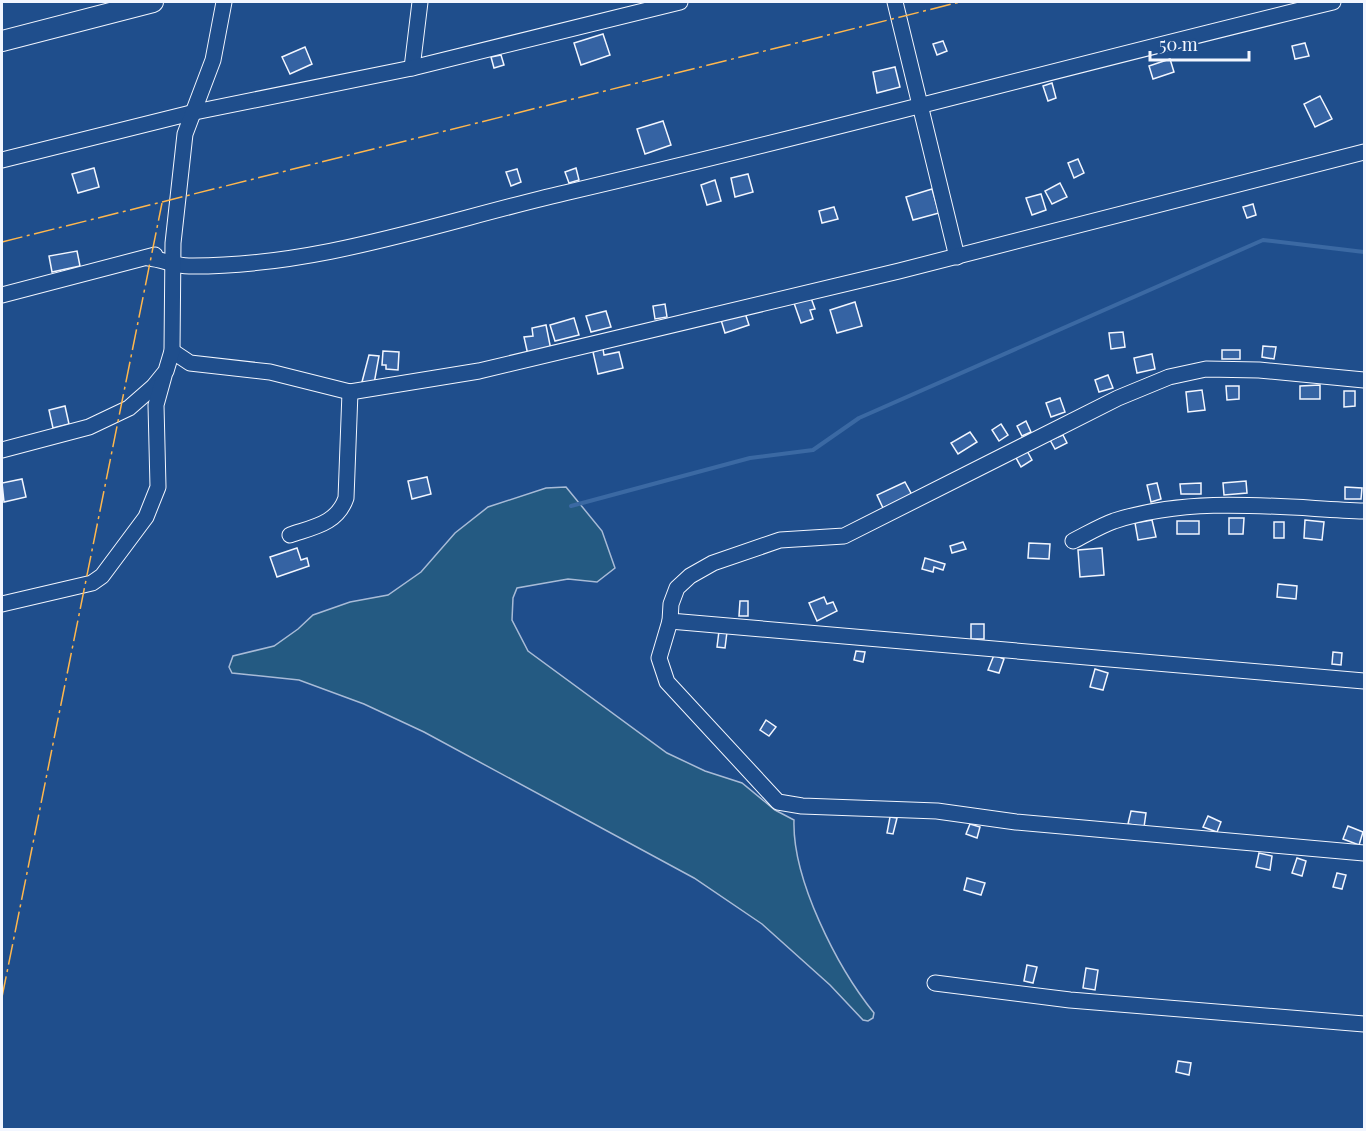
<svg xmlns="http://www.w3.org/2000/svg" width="1366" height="1131" font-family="'Playfair Display',serif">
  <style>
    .green { fill: #245a82; stroke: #a8bbd7; stroke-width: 1.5 }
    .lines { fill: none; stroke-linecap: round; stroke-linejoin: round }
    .stream { stroke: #3b69a3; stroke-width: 4 }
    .building { fill: #3563a3; stroke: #f2f6ff; stroke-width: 1.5 }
    .minor-casing { stroke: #f2f6ff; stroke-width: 17 }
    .major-casing { stroke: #f2f6ff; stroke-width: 22 }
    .minor { stroke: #1f4e8c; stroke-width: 15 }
    .major { stroke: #1f4e8c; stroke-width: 20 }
    .power { stroke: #ffb74d; stroke-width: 1.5; stroke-dasharray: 21 4.5 3 4.5; stroke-linecap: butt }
  </style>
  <rect width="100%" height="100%" fill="#1f4e8c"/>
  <path class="green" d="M566 487 602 531 615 568 597 582 568 579 517 588 513 598 512 620 528 651 667 753 705 771 742 783 775 810 794 820C792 879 837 967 874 1013L873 1018 868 1021 863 1020 830 985 762 924 694 878 424 732 364 704 299 680 232 673 229 667 233 656 274 646 298 629 313 615 350 602 388 595 421 572 455 533 488 507 546 488Z"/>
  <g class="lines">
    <polyline class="stream" points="571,506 750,458 813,450 859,418 1263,240 1364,252"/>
  </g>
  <g class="building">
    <polygon points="603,34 610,55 581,65 574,43"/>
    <polygon points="943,41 947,51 937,55 933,44"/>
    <polygon points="1305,43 1309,56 1295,59 1292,46"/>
    <polygon points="305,47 312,64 290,74 282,57"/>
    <polygon points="501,55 504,65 494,68 491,57"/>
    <polygon points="1170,59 1174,72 1153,79 1149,66"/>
    <polygon points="895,67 900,87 877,93 873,72"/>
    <polygon points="1052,83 1056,98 1048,101 1043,86"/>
    <polygon points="1320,96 1332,119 1315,127 1304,104"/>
    <polygon points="663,121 671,145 645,154 637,129"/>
    <polygon points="1078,159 1084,173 1074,178 1068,163"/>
    <polygon points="94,168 99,187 78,193 72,174"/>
    <polygon points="576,168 579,180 569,183 565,172"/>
    <polygon points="517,169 521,182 511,186 506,172"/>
    <polygon points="748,174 753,192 735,197 731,178"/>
    <polygon points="715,180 721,201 707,205 701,185"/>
    <polygon points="1060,183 1067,197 1052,204 1045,191"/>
    <polygon points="932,189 939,213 913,220 906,197"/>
    <polygon points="1041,194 1046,210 1032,215 1026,198"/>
    <polygon points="1253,204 1256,215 1247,218 1243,207"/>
    <polygon points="834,207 838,219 822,223 819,211"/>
    <polygon points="77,251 80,266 52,272 49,256"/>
    <polygon points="811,298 815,309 810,310 813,319 801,323 794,303"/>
    <polygon points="855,302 862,326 837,333 830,310"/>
    <polygon points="665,304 667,317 655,319 653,306"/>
    <polygon points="606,311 611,327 591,332 586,316"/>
    <polygon points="745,313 749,325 725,333 721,320"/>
    <polygon points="574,318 579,335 555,341 550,325"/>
    <polygon points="546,325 551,350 528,355 524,337 533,336 532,328"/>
    <polygon points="1123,332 1125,347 1111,349 1109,333"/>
    <polygon points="1263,346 1276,347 1274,359 1262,357"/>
    <polygon points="603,349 604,355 619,352 623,368 598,374 593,352"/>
    <rect x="1222" y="350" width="18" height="9"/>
    <polygon points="383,351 399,352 398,370 386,369 386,365 382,365"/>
    <polygon points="1152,354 1155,369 1137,373 1134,358"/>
    <polygon points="369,355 379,356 374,384 362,382"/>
    <polygon points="1108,375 1113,388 1099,392 1095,380"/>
    <polygon points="1320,385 1320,399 1300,399 1300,386"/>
    <polygon points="1226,386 1239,386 1239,399 1227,400"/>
    <polygon points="1202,390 1205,410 1188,412 1186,392"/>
    <polygon points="1344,391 1355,391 1355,406 1344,407"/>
    <polygon points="1060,398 1065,412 1051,417 1046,403"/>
    <polygon points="65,406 69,424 53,428 49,410"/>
    <polygon points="1026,421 1031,432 1022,436 1017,426"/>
    <polygon points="1001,424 1008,435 999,441 992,430"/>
    <polygon points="970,432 977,442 958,454 951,443"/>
    <polygon points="1063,435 1067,443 1055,449 1050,440"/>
    <polygon points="1026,449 1032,460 1021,467 1015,456"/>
    <polygon points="427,477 431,494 412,499 408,481"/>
    <polygon points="22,479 26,497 4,502 2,483"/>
    <polygon points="1246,481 1247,493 1224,495 1223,483"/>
    <polygon points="905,482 912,495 883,508 877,495"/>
    <polygon points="1157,483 1161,499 1151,502 1147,485"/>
    <polygon points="1201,483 1201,494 1181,494 1180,484"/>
    <polygon points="1345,487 1362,488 1361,499 1345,499"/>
    <polygon points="1229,518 1244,518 1243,534 1229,534"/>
    <polygon points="1152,520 1156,537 1138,540 1135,523"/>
    <polygon points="1305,520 1324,522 1322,540 1304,538"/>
    <rect x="1177" y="521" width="22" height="13"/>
    <rect x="1274" y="522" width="10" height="16"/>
    <polygon points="963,542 966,549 952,553 950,546"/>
    <polygon points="1029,543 1050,544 1049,559 1028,558"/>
    <polygon points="297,548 301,560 307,558 309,566 277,577 270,557"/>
    <polygon points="1102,548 1104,575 1080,577 1078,550"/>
    <polygon points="925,558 945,564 943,570 934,567 933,572 922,569"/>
    <polygon points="1278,584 1297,586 1296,599 1277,597"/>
    <polygon points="824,597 827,604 833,602 837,611 817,621 809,603"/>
    <polygon points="740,601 748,601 748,616 739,616"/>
    <rect x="971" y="624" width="13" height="15"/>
    <polygon points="719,631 727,632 725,648 717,647"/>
    <polygon points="856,651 865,652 863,662 854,660"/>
    <polygon points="1333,652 1342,653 1341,665 1332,664"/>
    <polygon points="994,655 1004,659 999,673 988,670"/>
    <polygon points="1095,669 1108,673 1103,690 1090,687"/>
    <polygon points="766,720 776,727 769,736 760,730"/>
    <polygon points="1131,811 1146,813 1144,827 1128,824"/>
    <polygon points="1208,816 1221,822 1217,832 1203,827"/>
    <polygon points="890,817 897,818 893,834 887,833"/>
    <polygon points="970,824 980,827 977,838 966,834"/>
    <polygon points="1348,826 1363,832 1359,845 1343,839"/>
    <polygon points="1259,853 1272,856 1270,870 1256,867"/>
    <polygon points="1297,858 1306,861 1302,876 1292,873"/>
    <polygon points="1337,873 1346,875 1342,889 1333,887"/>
    <polygon points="967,878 985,883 981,895 964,890"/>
    <polygon points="1027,965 1037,967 1033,983 1024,981"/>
    <polygon points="1086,968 1098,970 1095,990 1083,988"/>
    <polygon points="1178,1061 1191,1063 1189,1075 1176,1072"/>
  </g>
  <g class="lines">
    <g class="minor-casing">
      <g id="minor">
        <polyline points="895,2 957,257"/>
        <polyline points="412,68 420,2"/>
        <polyline points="2,160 195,112 412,68 680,2"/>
        <path d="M148 258C162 259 175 266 189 266 322 267 445 220 573 191 827 132 1080 63 1333 2"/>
        <polyline points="2,295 155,255"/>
        <polyline points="172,351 190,363 270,372 350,392 479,371 899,271 1364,152"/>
        <polyline points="1364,380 1259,370 1206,369 1169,377 1118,398 844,536 780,540 713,563 690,576 677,588 671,604 670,621 1364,681"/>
        <polyline points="2,450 89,427 129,408 153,387 166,371 172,351 173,243 185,134 213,60 224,2"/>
        <path d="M290 535C313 527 337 524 346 498L350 392"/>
        <path d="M1073 541C1087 534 1100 526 1114 521 1194 495 1283 508 1364 511"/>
        <polyline points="2,604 92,583 102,576 146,517 158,487 156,405 164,376"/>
        <polyline points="670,621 659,658 667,682 778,802 802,806 937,811 1016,822 1364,853"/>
        <polyline points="935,983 1070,1000 1364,1024"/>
      </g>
    </g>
    <g class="major-casing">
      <polyline id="major" points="2,41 153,2"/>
    </g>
    <use href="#minor" class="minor"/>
    <use href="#major" class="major"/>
    <g class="power">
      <polyline points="2,242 960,2"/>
      <polyline points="2,997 162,203"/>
    </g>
  </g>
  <rect width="1366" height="1131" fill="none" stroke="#f2f6ff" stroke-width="6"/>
  <path d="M1150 51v9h99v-9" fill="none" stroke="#f2f6ff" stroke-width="3"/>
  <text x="1159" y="51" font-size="18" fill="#f2f6ff" stroke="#1f4e8c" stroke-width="4.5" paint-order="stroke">50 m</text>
</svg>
